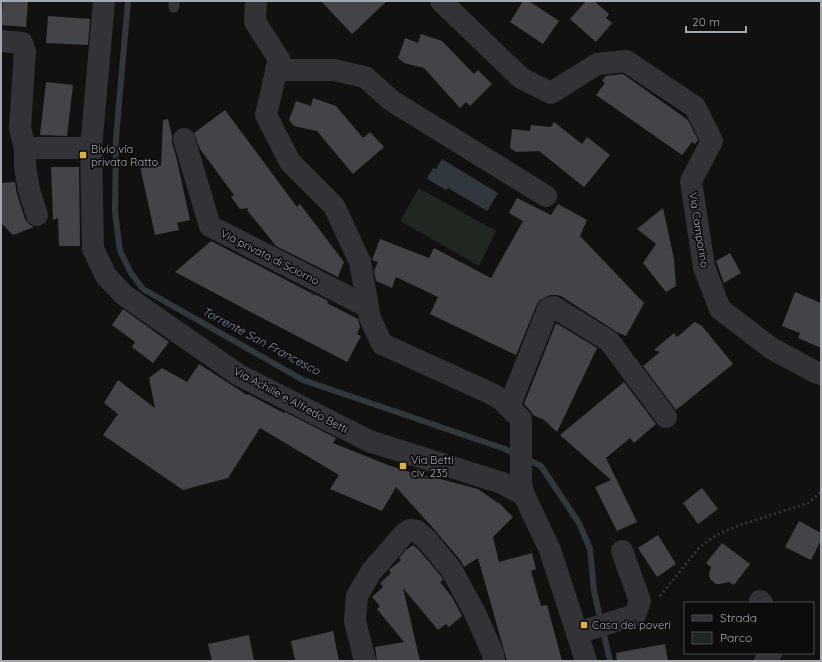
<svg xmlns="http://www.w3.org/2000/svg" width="822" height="662" font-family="Quicksand,sans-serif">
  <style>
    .green { fill: #202721 }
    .water { fill: #30373d }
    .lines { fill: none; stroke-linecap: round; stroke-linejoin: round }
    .stream { stroke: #30373d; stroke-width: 6 }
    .building { fill: #434447 }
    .path { stroke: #393a3e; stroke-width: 2.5; stroke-dasharray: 2 3; stroke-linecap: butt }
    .service { stroke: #333337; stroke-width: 11 }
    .minor { stroke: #333337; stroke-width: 22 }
    .tertiary { stroke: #333337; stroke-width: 22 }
    .poi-dot { fill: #dbae41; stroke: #0c0c0d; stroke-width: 1.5 }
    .labels { text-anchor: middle; stroke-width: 3.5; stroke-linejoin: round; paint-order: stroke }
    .poi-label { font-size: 11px; fill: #a4a8b1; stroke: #0c0c0d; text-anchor: start }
    .street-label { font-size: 11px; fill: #a4a8b1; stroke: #0c0c0d }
    .water-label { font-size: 12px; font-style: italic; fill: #7f93a9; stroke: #0c0c0d }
  </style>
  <rect width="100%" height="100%" fill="#111112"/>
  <polygon class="green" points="419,188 496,231 479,266 400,221"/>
  <polygon class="water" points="442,159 498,193 487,211 448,188 446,190 427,179 433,168 436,169"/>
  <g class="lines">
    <g class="stream">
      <polyline points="128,1 116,138 115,212 120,251 131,273 143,289 303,380 505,449 517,455"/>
      <polyline points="526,459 541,466 579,523 590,549 594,591 610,661"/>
    </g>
  </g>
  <g class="building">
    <polygon points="3,1 28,1 26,27 1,25"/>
    <polygon points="321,1 387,1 352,34"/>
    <polygon points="523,1 529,1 559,21 543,44 510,22"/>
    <polygon points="586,1 594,1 609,14 606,18 612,23 596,42 570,19"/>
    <polygon points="48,16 90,19 88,45 46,43"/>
    <polygon points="421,34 442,41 474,74 478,70 492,84 470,106 466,102 460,108 424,68 404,63 398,58 405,38 418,43"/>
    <polygon points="623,74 688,120 698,140 695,144 692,142 682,155 596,95 605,83 602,81 606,76"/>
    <polygon points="46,82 73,85 67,136 40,135"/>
    <polygon points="313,98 336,106 363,138 370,132 384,147 353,174 317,131 294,126 289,120 296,101 311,106"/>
    <polygon points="225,110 297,207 300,204 344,262 338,277 276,246 247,210 249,208 240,209 231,197 234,195 200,149 194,133"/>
    <polygon points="168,119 172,136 172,143 176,156 190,220 177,223 179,230 155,235 140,166 161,166 163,120"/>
    <polygon points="554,122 582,144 587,137 610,155 584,187 539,151 516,152 510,148 512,129 530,131 531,125 551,127"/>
    <polygon points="51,167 79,167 80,246 59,246 58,218 53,220"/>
    <polygon points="15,182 17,194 25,219 29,224 34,227 13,235 1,223 1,183"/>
    <polygon points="517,198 551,215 558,204 587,220 580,236 644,303 626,336 617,332 561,296 556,295 550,295 540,300 537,304 516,355 430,314 438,297 396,277 392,288 376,281 374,271 378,262 372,260 380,239 429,258 434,248 491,278 523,221 509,213"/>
    <polygon points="663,208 674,259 676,286 666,292 643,263 656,244 637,229"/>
    <polygon points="211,241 317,296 315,294 328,301 327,303 358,319 360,327 357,334 361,336 347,362 245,309 175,272"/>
    <polygon points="730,253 741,273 724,283 716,261"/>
    <polygon points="795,292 821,303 821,348 798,338 800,333 782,326"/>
    <polygon points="123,309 169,342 153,363 132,347 135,342 112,325"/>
    <polygon points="695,322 702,326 733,364 676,410 643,366 660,352 654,350 674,333 677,337"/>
    <polygon points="556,323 597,348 557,432 544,420 533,415 530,410 524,404"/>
    <polygon points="199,364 247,395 248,394 284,413 285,412 336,438 333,443 388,465 431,479 433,477 478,489 498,503 498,502 513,517 493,537 499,562 532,553 536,569 531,571 541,606 547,605 562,661 507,661 478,558 464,567 461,561 433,528 396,487 382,511 330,489 339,475 260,428 228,478 183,490 103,435 118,414 104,403 118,380 155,408 149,378 162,368 187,382"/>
    <polygon points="624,382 656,424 634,443 630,438 606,458 637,522 617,531 595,487 611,480 560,435"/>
    <polygon points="702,488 718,509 698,524 683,503"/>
    <polygon points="799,521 821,533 821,540 811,560 785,547"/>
    <polygon points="658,535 676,564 657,577 638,548"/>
    <polygon points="722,543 750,564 734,585 729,582 720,584 716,584 710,579 709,574 711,567 706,563"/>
    <polygon points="413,545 418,549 441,576 443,580 440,582 452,597 462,616 449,627 446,624 438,630 403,588 420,661 377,661 375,647 404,642 377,609 380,606 372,597 383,587 380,583 391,573 389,570 401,560 399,558 406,550"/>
    <polygon points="333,631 339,661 295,661 291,641"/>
    <polygon points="249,635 254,661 212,661 208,644"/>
    <polygon points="665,644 668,661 617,661 616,653"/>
  </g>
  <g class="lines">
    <polyline class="path" points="660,596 699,548 716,535 740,525 808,503 821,492"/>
    <polyline class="service" points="174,7 174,1"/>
    <g class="minor">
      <polyline points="256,1 255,22 279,59 266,115 290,162 334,206 360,262 370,318 382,344 490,393 502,400 521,419 521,483 524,495"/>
      <polyline points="441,1 521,78 551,93 597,64 626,61 695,107 712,141 691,181 704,267 720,309 771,348 815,372 821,374"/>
      <polyline points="1,41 22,43 25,51 20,128 25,148 91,148"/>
      <polyline points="276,70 334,70 365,77 392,101 546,196"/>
      <polyline points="184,139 210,226 368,307"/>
      <polyline points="25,148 25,166 29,190 37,215"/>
      <polyline points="509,407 548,309 554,307 609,341 666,417"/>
      <polyline points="760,601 762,603"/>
      <polyline points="577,633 635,615 640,601 622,551"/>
      <polyline points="365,661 355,621 357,596 371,572 404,534 410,530 417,531 427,540 451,569 475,613 493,654 494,661"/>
      <polyline points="765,661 771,653"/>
    </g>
    <polyline class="tertiary" points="104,1 91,148 93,249 106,276 124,295 239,375 369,441 502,483 524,495 550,550 586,661"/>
  </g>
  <g class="poi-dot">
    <rect x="79" y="151" width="8" height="8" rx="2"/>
    <rect x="399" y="462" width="8" height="8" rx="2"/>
    <rect x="580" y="621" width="8" height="8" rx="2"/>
  </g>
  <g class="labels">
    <g class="poi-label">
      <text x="91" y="153">Bivio via<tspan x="91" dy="13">privata Ratto</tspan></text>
      <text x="411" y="464">Via Betti<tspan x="411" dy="13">civ. 235</tspan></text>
      <text x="592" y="629">Casa dei poveri</text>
    </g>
    <g class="street-label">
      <text transform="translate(699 230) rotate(81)" y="4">Via Camporino</text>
      <text transform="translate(270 257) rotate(27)" y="4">Via privata di Sciorno</text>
      <text transform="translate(291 400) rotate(28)" y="4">Via Achille e Alfredo Betti</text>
    </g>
    <g class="water-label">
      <text transform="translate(261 341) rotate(28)" y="4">Torrente San Francesco</text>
    </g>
  </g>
  <rect width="822" height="662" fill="none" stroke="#a4a8b1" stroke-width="4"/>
  <rect x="684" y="602" width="130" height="52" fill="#0c0c0d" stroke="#494a4f"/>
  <rect x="692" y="615" width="20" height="6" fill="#333337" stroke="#494a4f"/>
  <text x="720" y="622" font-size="12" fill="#a4a8b1">Strada</text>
  <rect x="692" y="632" width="20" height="12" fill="#202721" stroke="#494a4f"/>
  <text x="720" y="642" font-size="12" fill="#a4a8b1">Parco</text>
  <path d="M686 26v6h60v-6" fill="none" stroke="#a4a8b1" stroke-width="2"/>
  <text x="692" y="26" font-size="12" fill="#a4a8b1" stroke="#0c0c0d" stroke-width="3" paint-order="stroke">20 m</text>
</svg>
